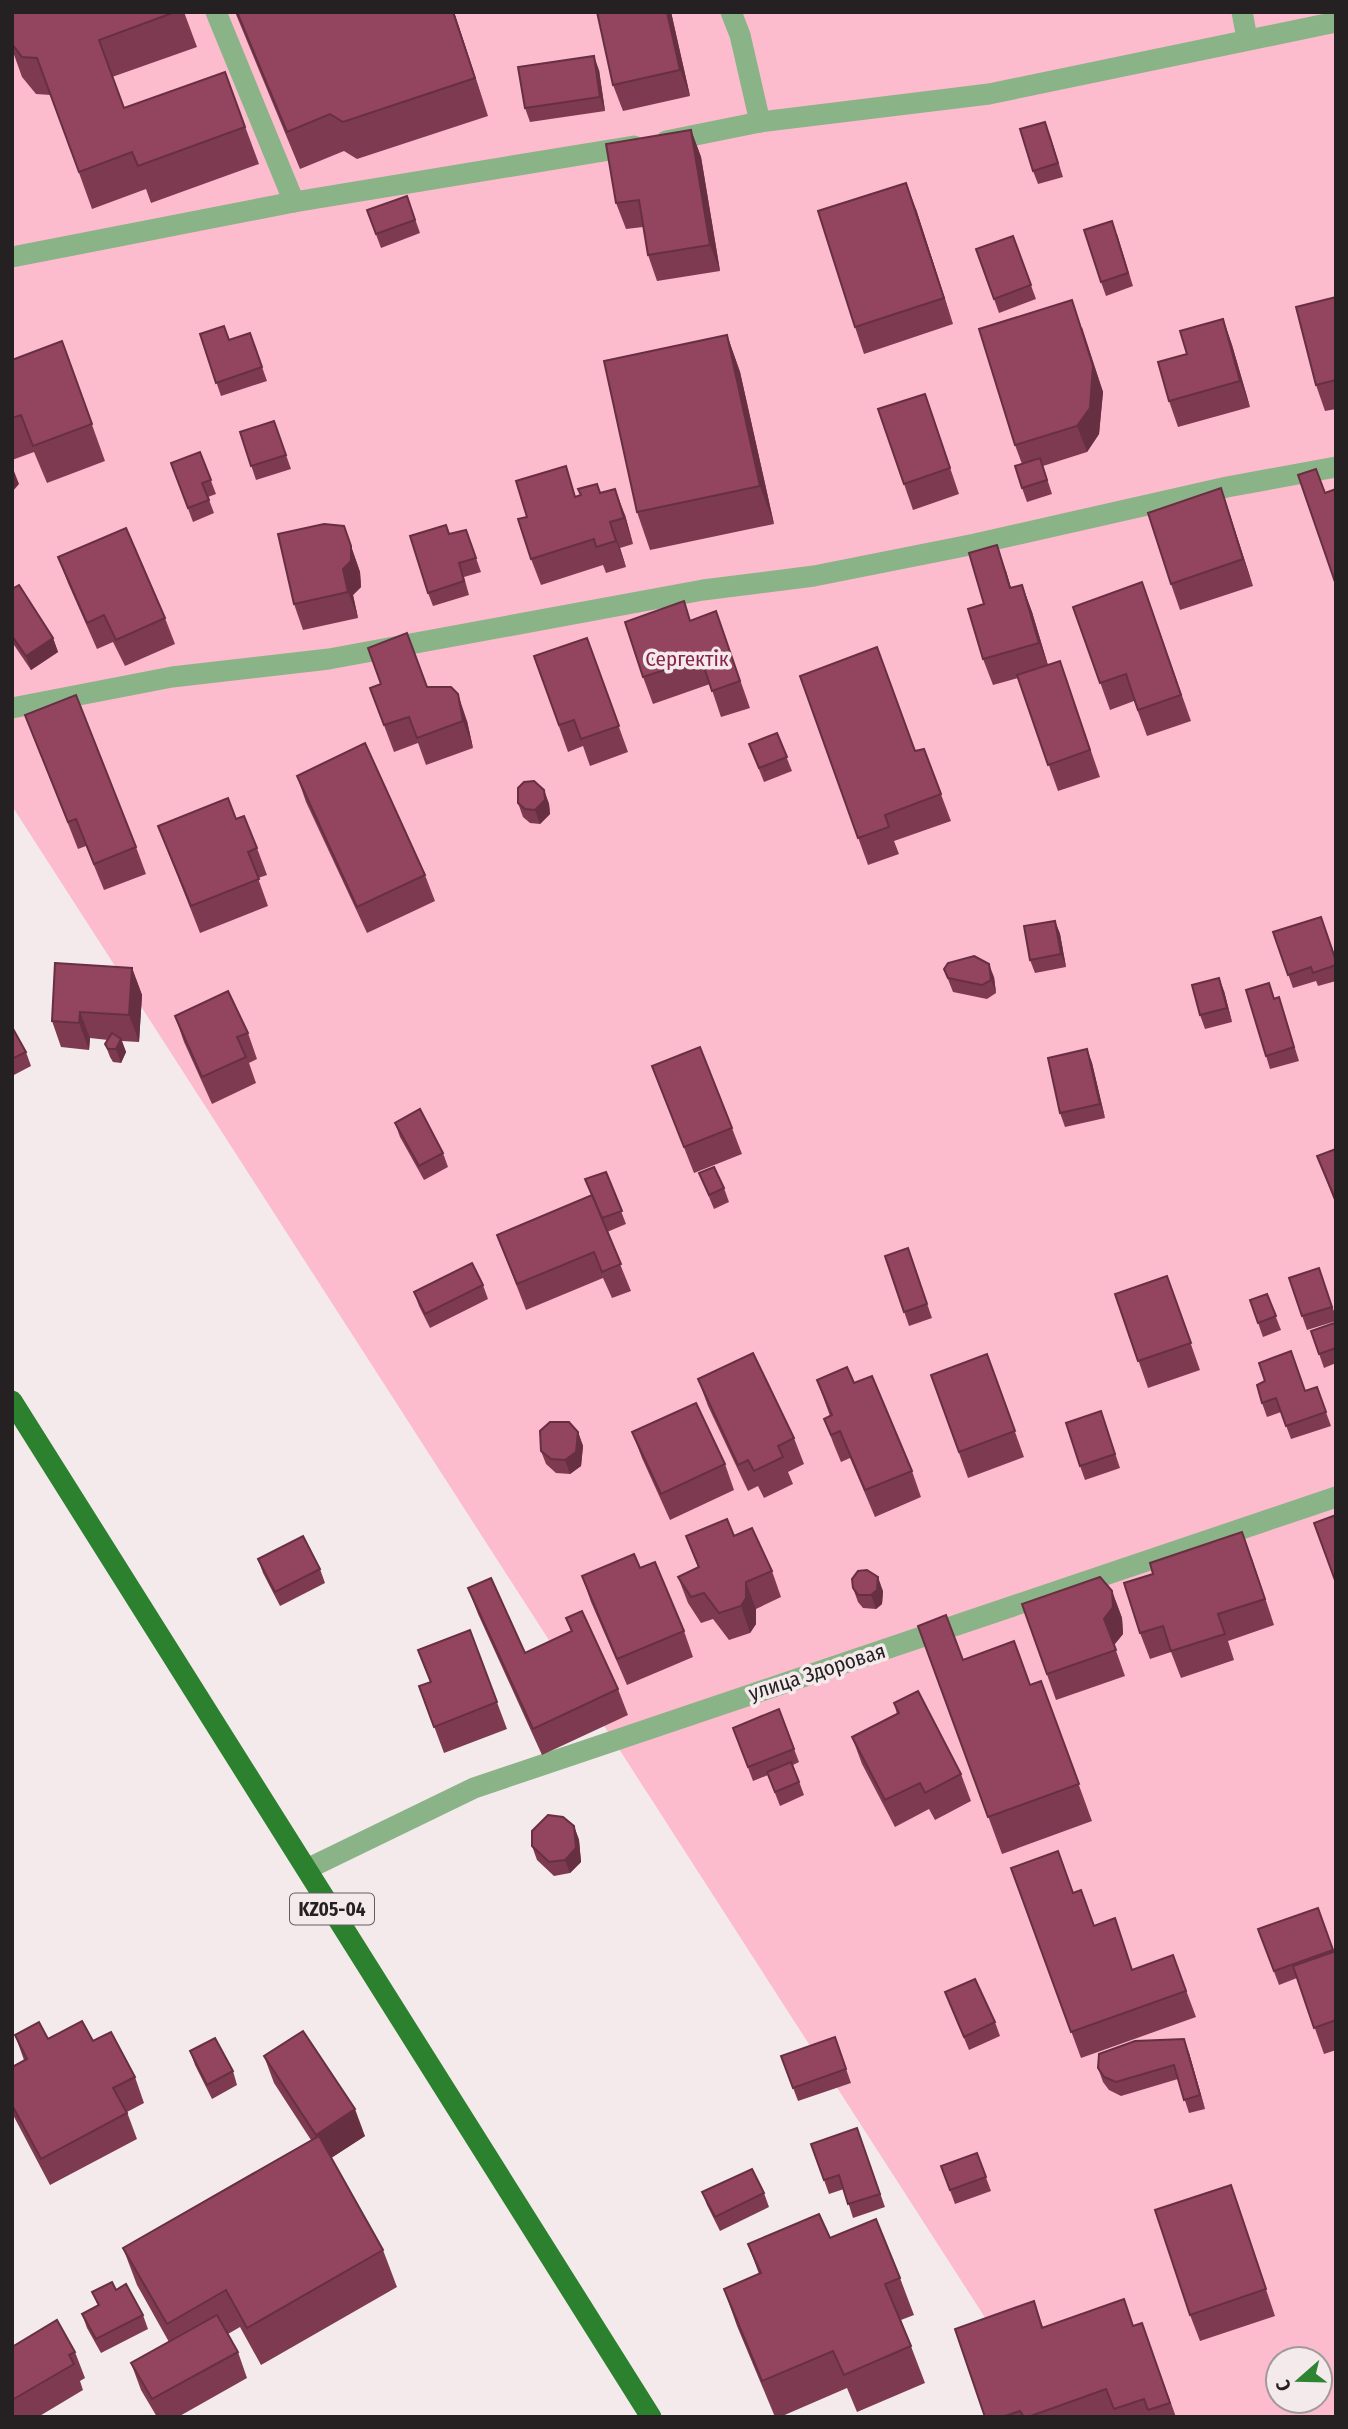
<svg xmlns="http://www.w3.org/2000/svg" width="1348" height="2429" font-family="'Fira Sans Condensed',sans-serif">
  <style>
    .green { fill: #fcbccd; fill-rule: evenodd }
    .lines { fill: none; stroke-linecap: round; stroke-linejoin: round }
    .minor { stroke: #8ab388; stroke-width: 21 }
    .primary { stroke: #2b812d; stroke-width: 21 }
    .wall { fill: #7e3a51 }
    .shaded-wall { fill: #673042 }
    .building { fill: #93445e; stroke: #673042; stroke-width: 2 }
    .labels { text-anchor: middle; stroke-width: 7; stroke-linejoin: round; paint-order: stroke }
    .shield { fill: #f4eaec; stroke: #635d5f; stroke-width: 2 }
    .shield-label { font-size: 19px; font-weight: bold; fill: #252122 }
    .park-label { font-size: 21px; fill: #8a234b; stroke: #f4eaec }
    .street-label { font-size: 21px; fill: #252122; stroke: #f4eaec }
  </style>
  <rect width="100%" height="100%" fill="#f4eaec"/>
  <path class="green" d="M12 12H1336V2417H1049L12 806ZM1278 2359H1320V2401H1278Z"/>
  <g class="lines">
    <g class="minor">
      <polyline points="216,12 294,202"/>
      <polyline points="731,12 740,35 760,122"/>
      <polyline points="1242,12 1247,38"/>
      <polyline points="666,141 760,122 989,94 1336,22"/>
      <polyline points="12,257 294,202 634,146"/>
      <polyline points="12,708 172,677 329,659 703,590 814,576 975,544 1227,487 1336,467"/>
      <polyline points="307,1869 474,1788 1336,1497"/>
    </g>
    <polyline class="primary" points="12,1401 651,2417"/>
  </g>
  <g class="wall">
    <polygon points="12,12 184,12 197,47 112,77 124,108 225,72 259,164 151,203 146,189 92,209 51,95 36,94 22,77 12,49"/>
    <polygon points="235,12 454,12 488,116 357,159 344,151 300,169"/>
    <polygon points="597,12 671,12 690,96 623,111 613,85"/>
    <polygon points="599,70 605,111 530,122 525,108"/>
    <polygon points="691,130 701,157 720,271 657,281 648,255 643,227 626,229 616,203"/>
    <polygon points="1050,135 1063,177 1038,184 1033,171"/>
    <polygon points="407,196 420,233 381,248 367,210"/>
    <polygon points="916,209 953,324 864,354 855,327"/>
    <polygon points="1117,234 1133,286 1106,296 1101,282"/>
    <polygon points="1013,236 1036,299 999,313 976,249"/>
    <polygon points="1336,297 1336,409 1325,411 1316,385"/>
    <polygon points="1223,319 1232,345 1250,407 1178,427 1169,401 1187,354"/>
    <polygon points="1082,327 1103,392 1099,434 1087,452 1043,466 1052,494 1027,502 1022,488 1022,464 1015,445"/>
    <polygon points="250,333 267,381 221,396 200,334 229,340"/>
    <polygon points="727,335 740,372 774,524 650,550 637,512"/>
    <polygon points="62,341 105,461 47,483 34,452 12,460 12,360"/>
    <polygon points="925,394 959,494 913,510 904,484"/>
    <polygon points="274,421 291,469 256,480 240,432"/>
    <polygon points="200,452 216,494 208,497 214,513 193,522 171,463"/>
    <polygon points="597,484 601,493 625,515 633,544 620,548 626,567 606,573 603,565 541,585 531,559 527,517 581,495"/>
    <polygon points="1221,488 1253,586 1180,610 1171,584"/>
    <polygon points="344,526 360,572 361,587 353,595 358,618 303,630 294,604"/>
    <polygon points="466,530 481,572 464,577 469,595 433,606 428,593 449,534"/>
    <polygon points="58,557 165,618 175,644 125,666 113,642 97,649 68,583"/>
    <polygon points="1006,571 1011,588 1022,585 1032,612 1048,665 1060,661 1100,777 1058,791 1018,678 993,685 983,659 984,604"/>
    <polygon points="1142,582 1191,721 1147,736 1134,701 1110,710 1073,607"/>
    <polygon points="12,589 53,638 58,652 31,670 12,642"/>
    <polygon points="716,611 750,708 721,717 710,684 653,704 643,677 691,620"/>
    <polygon points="587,638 628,752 590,766 583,746 568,752 534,656"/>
    <polygon points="800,676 915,751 924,749 951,821 894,841 899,854 868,865"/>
    <polygon points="427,687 467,721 473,748 426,765 418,743 394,752 370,688"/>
    <polygon points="25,715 136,847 146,874 104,890 86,846 78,849"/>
    <polygon points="777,733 792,771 764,782 749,744"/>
    <polygon points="297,776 425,875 435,901 367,933 306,802"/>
    <polygon points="544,790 549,804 550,814 540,824 530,823 523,817 518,803"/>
    <polygon points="236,819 257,848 267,875 258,878 268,906 200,933 158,826"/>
    <polygon points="1055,921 1060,934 1066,967 1035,973 1030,960"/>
    <polygon points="1273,932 1336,960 1336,981 1318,986 1316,981 1293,988"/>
    <polygon points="132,968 142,995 139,1042 122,1041 126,1052 121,1063 113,1062 110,1057 105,1044 108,1040 90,1038 89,1050 61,1047 52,1021"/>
    <polygon points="944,969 994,977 996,993 987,999 953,992"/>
    <polygon points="1224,991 1232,1022 1205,1029 1200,1015"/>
    <polygon points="1279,997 1299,1061 1270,1069 1266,1056 1274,998"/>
    <polygon points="175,1016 248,1033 257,1059 249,1063 256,1083 212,1104 184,1042"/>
    <polygon points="12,1027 26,1052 31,1066 12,1076"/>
    <polygon points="1087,1049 1092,1063 1105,1118 1065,1127 1060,1113"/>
    <polygon points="652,1066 732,1128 742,1154 694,1173"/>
    <polygon points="395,1123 443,1153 448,1167 424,1180 400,1137"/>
    <polygon points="1336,1149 1336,1205 1317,1156"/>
    <polygon points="606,1172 626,1224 607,1232 631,1291 612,1298 603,1278 526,1310 497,1235 591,1195"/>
    <polygon points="699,1173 724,1188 729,1202 714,1209"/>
    <polygon points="908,1248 932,1318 909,1326 885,1256"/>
    <polygon points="1319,1268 1336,1317 1336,1321 1307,1330 1289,1278"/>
    <polygon points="1167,1276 1200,1370 1148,1388 1115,1294"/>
    <polygon points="483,1285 488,1299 430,1328 419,1306 414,1292"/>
    <polygon points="1267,1294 1281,1330 1263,1337 1250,1300"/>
    <polygon points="1336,1328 1336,1363 1324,1368 1311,1331"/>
    <polygon points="987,1354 1024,1457 968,1478 931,1375"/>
    <polygon points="698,1379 794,1438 804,1464 788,1472 793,1484 764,1498 758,1486 748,1491 708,1406"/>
    <polygon points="817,1380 854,1383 912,1471 921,1497 875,1517 850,1458 841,1462 834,1445 824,1419 830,1416"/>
    <polygon points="1265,1381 1305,1391 1317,1387 1331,1426 1291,1439 1281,1412 1267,1417 1262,1403"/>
    <polygon points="1101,1411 1120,1468 1085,1480 1080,1466"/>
    <polygon points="578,1432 583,1446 581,1466 570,1474 556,1473 546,1464 541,1451"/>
    <polygon points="632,1432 725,1464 734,1490 670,1520 642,1458"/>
    <polygon points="686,1536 734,1536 772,1571 781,1597 756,1609 756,1624 750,1633 729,1640 713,1619 701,1623 688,1603 678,1577 698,1567"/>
    <polygon points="258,1559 320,1569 325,1583 280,1606 263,1573"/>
    <polygon points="1252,1559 1274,1625 1228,1641 1234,1660 1181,1678 1171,1652 1150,1659 1140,1633"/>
    <polygon points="640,1568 684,1631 693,1657 627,1685 591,1602 582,1576"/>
    <polygon points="468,1588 525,1653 571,1631 566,1618 618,1689 628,1715 542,1755 478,1614"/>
    <polygon points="853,1588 883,1591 882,1604 876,1609 863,1608 858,1602"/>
    <polygon points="1112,1591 1122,1618 1123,1634 1114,1645 1125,1676 1056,1700 1022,1604"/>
    <polygon points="918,1626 963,1660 1030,1685 1041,1681 1092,1821 1002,1854"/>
    <polygon points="470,1630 507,1729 444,1753 419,1686 430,1682 418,1650"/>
    <polygon points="894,1703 961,1774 971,1801 935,1820 929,1809 895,1827 862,1764 852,1737 897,1714"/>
    <polygon points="779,1709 799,1762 793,1765 804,1795 780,1806 768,1775 753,1781 733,1728"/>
    <polygon points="574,1826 579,1840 581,1862 570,1873 554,1876 537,1860 532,1846"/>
    <polygon points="1011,1868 1094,1926 1133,1970 1173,1955 1196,2017 1081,2058"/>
    <polygon points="1318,1908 1334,1952 1336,1951 1336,2050 1324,2054 1297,1978 1279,1985 1258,1929"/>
    <polygon points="945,1992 995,2022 1000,2036 969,2050"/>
    <polygon points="15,2035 48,2039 93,2041 135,2077 144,2103 127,2112 137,2139 50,2185 12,2113 12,2067 24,2060"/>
    <polygon points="835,2037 851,2083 798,2101 781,2056"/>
    <polygon points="190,2051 233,2071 237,2085 212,2099 195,2065"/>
    <polygon points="1189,2053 1205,2109 1189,2113 1178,2079 1121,2096 1109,2090 1103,2082 1098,2068"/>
    <polygon points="264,2056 365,2136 331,2158 383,2250 397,2287 261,2365 240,2327 228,2334 238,2352 247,2378 178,2417 157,2417 141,2390 131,2363 169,2342 137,2285 123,2248 311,2140 274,2083"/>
    <polygon points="857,2128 885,2207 853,2218 844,2189 829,2194 811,2144"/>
    <polygon points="977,2153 991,2191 955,2204 941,2166"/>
    <polygon points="1231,2185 1275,2316 1200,2341 1190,2315"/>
    <polygon points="702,2192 764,2193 769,2207 720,2231 707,2205"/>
    <polygon points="830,2238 900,2278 914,2315 901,2320 925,2383 857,2412 847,2388 780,2417 775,2417 737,2326 724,2289 759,2274 748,2244"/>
    <polygon points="92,2292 143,2315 148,2329 101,2353 87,2328 82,2314 98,2306"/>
    <polygon points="1034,2301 1043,2327 1133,2326 1142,2323 1176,2417 985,2417"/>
    <polygon points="12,2347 75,2352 85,2378 80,2381 83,2390 38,2417 12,2417"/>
  </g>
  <g class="shaded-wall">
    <polygon points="453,12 454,12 488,116 475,78"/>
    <polygon points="667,12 671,12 690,96 680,70"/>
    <polygon points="594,56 599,70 605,111 600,97"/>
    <polygon points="691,130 701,157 720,271 710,245"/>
    <polygon points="906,183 916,209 953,324 944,298"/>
    <polygon points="1072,300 1103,392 1099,434 1087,452 1077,426"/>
    <polygon points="1223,319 1232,345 1250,407 1240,381"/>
    <polygon points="727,335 740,372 774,524 760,486"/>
    <polygon points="12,466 19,484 12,492"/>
    <polygon points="1221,488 1230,515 1253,586 1243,559"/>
    <polygon points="615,489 625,515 633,544 624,518"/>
    <polygon points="610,522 620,548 626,567 616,541"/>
    <polygon points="997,545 1006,571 1019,615 1010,588"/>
    <polygon points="351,546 360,572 361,587 353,595 358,618 348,592 343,569"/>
    <polygon points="1022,585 1032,612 1049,669 1039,643"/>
    <polygon points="53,638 58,652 31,670 26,656"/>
    <polygon points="458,694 467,721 473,748 463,721"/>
    <polygon points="544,790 549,804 550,814 540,824 535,810"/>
    <polygon points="1055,921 1060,934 1066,967 1061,954"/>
    <polygon points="989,964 994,977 996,993 991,980"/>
    <polygon points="132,968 142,995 139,1042 129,1015"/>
    <polygon points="1219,978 1224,991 1232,1022 1227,1008"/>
    <polygon points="80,1012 90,1038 89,1050 79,1023"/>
    <polygon points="121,1039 126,1052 121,1063 116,1049"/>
    <polygon points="1087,1049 1092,1063 1105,1118 1100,1104"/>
    <polygon points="578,1432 583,1446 581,1466 570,1474 565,1460"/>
    <polygon points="1242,1532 1252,1559 1274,1625 1265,1599"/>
    <polygon points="878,1577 883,1591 882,1604 876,1609 871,1595"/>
    <polygon points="746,1582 756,1609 756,1624 750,1633 741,1606"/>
    <polygon points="1112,1591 1122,1618 1123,1634 1114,1645 1104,1619"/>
    <polygon points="574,1826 579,1840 581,1862 570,1873 565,1860"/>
    <polygon points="1184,2039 1189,2053 1205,2109 1200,2095"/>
    <polygon points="355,2109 365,2136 325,2162 316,2135"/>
  </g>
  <g class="building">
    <polygon points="12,12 175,12 99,40 124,108 225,72 245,127 138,166 132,152 79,172 37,58 22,57 12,44"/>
    <polygon points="237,12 453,12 475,78 343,122 330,114 287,132"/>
    <polygon points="597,12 667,12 680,70 613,85"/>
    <polygon points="594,56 600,97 525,108 518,67"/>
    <polygon points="1045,122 1058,163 1033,171 1020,129"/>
    <polygon points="691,130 710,245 648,255 639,200 616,203 606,144"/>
    <polygon points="906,183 944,298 855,327 818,211"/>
    <polygon points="407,196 415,220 376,234 367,210"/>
    <polygon points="1112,221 1128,273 1101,282 1084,230"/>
    <polygon points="1013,236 1031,285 994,299 976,249"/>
    <polygon points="1336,297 1336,380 1316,385 1296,307"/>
    <polygon points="1072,300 1093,366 1090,408 1077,426 1015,445 979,329"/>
    <polygon points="1223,319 1240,381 1169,401 1158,362 1187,354 1180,331"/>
    <polygon points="224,326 229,340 250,333 262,367 216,383 200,334"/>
    <polygon points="727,335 760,486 637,512 604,361"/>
    <polygon points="62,341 92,424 33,446 21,415 12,418 12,360"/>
    <polygon points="925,394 950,468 904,484 878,409"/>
    <polygon points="274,421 286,455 251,466 240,432"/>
    <polygon points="200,452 211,480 202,483 209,500 188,508 171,463"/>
    <polygon points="1040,458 1047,480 1022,488 1015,466"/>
    <polygon points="566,466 575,497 581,495 578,489 597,484 600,493 615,489 624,518 610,522 616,541 596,547 594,539 531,559 518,519 527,517 516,481"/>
    <polygon points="1316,469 1325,493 1336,489 1335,582 1298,475"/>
    <polygon points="1221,488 1243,559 1171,584 1148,513"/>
    <polygon points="324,524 344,526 351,546 351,561 343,569 348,592 294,604 278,534"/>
    <polygon points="446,525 449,534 466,530 476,558 459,563 464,581 428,593 410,536"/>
    <polygon points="126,528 165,618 116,640 104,615 87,623 58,557"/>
    <polygon points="997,545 1010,588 1022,585 1039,643 983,659 968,609 984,604 969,553"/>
    <polygon points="1142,582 1181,695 1138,710 1126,674 1100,683 1073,607"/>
    <polygon points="19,585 53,638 26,656 12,636 12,589"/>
    <polygon points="684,601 690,621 716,611 740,681 712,691 701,658 643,677 625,622"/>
    <polygon points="407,633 427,687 451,687 458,694 463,721 417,738 409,717 384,725 370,688 381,684 368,648"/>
    <polygon points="587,638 619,726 581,739 574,720 559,725 534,656"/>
    <polygon points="877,647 915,751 924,749 941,794 885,815 889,827 858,838 800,676"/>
    <polygon points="1060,661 1090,750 1048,765 1017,675"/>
    <polygon points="76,695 136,847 94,864 76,819 68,822 25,715"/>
    <polygon points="777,733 787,757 759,768 749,744"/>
    <polygon points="365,743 425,875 357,907 297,776"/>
    <polygon points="534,781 544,790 545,800 535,810 525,809 518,803 518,788 524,782"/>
    <polygon points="228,798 236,819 244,816 257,848 248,852 259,879 191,906 158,826"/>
    <polygon points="1321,917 1336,961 1336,965 1313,973 1311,967 1288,975 1273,932"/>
    <polygon points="1055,921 1061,954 1030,960 1024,926"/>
    <polygon points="974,956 989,964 991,980 982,985 948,978 944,969 948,963"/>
    <polygon points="55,963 132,968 129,1015 80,1012 79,1023 52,1021"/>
    <polygon points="1219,978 1227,1008 1200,1015 1192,985"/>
    <polygon points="1269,983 1274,999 1279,997 1294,1047 1266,1056 1246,990"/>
    <polygon points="228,991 248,1033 237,1037 246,1057 202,1077 175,1016"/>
    <polygon points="12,1027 26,1052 12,1059"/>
    <polygon points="112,1033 121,1039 116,1049 108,1049 105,1044"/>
    <polygon points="700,1047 732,1128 684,1147 652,1066"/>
    <polygon points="1087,1049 1100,1104 1060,1113 1048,1058"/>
    <polygon points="420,1109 443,1153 419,1166 395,1123"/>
    <polygon points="1336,1149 1336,1201 1317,1156"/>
    <polygon points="714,1167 724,1188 709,1195 699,1173"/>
    <polygon points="606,1172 622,1211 602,1218 585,1179"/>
    <polygon points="592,1195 621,1264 602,1272 594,1252 517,1284 497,1235"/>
    <polygon points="908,1248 927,1304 904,1312 885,1256"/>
    <polygon points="472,1263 483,1285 425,1314 414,1292"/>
    <polygon points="1319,1268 1332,1307 1302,1316 1289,1278"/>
    <polygon points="1167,1276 1191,1343 1138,1361 1115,1294"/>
    <polygon points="1267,1294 1276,1316 1258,1323 1250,1300"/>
    <polygon points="1334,1323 1336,1328 1336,1348 1319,1354 1311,1331"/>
    <polygon points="1291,1351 1305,1391 1317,1387 1326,1412 1286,1426 1276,1398 1262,1403 1257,1385 1265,1381 1259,1363"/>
    <polygon points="753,1353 794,1438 778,1446 783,1457 754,1471 748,1460 738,1465 698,1379"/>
    <polygon points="987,1354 1015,1431 959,1452 931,1375"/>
    <polygon points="847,1367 854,1383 872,1376 912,1471 865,1490 840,1431 831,1435 824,1419 832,1415 817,1380"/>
    <polygon points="696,1403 725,1464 661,1494 632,1432"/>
    <polygon points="1101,1411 1115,1454 1080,1466 1066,1423"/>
    <polygon points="550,1422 569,1422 578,1432 576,1452 565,1460 551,1459 541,1451 540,1431"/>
    <polygon points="1336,1515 1336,1583 1314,1523"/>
    <polygon points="727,1519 734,1536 752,1528 772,1571 746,1582 746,1598 741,1606 719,1613 704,1593 691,1597 678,1577 699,1567 686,1536"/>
    <polygon points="1242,1532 1265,1599 1218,1614 1225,1634 1171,1651 1163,1626 1140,1633 1124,1583 1153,1574 1150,1563"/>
    <polygon points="303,1536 320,1569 275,1592 258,1559"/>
    <polygon points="634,1554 640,1568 655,1562 684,1631 617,1659 582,1576"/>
    <polygon points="867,1570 878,1577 877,1590 871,1595 858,1595 853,1588 852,1579 858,1571"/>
    <polygon points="1100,1577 1112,1591 1113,1607 1104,1619 1116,1650 1047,1674 1022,1604"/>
    <polygon points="491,1578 525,1653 572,1631 566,1618 582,1611 618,1689 533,1729 468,1588"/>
    <polygon points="946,1615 963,1660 1014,1641 1030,1685 1041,1681 1079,1784 988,1817 918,1626"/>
    <polygon points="470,1630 497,1702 434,1727 419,1686 431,1682 418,1650"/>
    <polygon points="918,1691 961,1774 925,1793 920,1783 885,1800 852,1737 899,1713 894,1703"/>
    <polygon points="779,1709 794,1749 748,1767 733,1728"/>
    <polygon points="791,1762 799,1782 775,1792 767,1772"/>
    <polygon points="548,1815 563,1817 574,1826 576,1848 565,1860 549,1862 532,1846 532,1831"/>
    <polygon points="1058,1851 1073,1893 1081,1890 1094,1926 1115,1918 1132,1970 1173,1955 1186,1991 1071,2032 1011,1868"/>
    <polygon points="1318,1908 1333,1950 1274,1971 1258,1929"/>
    <polygon points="1336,1951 1336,2020 1314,2028 1293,1966"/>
    <polygon points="975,1979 995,2022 964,2037 945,1992"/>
    <polygon points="82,2021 93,2041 111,2032 135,2077 113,2088 127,2113 41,2159 12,2105 12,2067 27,2059 15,2035 39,2022 48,2039"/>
    <polygon points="303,2031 355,2109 316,2135 264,2056"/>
    <polygon points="835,2037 846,2069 793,2088 781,2056"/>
    <polygon points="215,2038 233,2071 207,2085 190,2051"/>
    <polygon points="1184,2039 1200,2095 1184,2100 1174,2065 1116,2082 1104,2077 1098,2068 1099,2054 1135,2041"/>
    <polygon points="857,2128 880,2194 848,2204 839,2175 824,2180 811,2144"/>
    <polygon points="319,2136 383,2250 247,2328 226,2290 167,2324 123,2248"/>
    <polygon points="977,2153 986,2177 950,2190 941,2166"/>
    <polygon points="752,2169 764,2193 715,2217 702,2192"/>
    <polygon points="1231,2185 1266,2289 1190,2315 1155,2210"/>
    <polygon points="819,2214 830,2238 876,2219 900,2278 885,2284 911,2346 844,2375 833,2351 762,2381 724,2289 761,2273 748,2244"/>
    <polygon points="112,2282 116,2290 126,2284 143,2315 96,2339 82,2314 99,2305 92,2292"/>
    <polygon points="1124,2299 1133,2326 1142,2323 1170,2403 1148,2410 1144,2399 1114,2409 1106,2389 1028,2417 1024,2417 1020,2411 1002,2417 985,2417 955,2329 1034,2301 1042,2328"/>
    <polygon points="217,2315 238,2352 152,2399 131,2363"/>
    <polygon points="57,2320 75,2352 69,2355 74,2364 12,2400 12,2347"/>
  </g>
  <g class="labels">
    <rect class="shield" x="290" y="1893.5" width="84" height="31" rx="5"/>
    <g class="shield-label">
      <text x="332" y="1916">KZ05-04</text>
    </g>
    <g class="park-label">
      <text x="687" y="666">Сергектік</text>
    </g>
    <g class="street-label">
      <text transform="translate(817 1672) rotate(-18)" y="7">улица Здоровая</text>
    </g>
  </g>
  <rect width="1348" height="2429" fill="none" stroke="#252122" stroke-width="28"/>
  <g transform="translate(1299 2380) rotate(250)"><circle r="33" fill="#f4eaec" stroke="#a19a9b" stroke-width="2"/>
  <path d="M0-5L12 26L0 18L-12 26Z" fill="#2f8431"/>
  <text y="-10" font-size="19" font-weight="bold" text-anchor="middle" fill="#252122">С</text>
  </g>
</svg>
